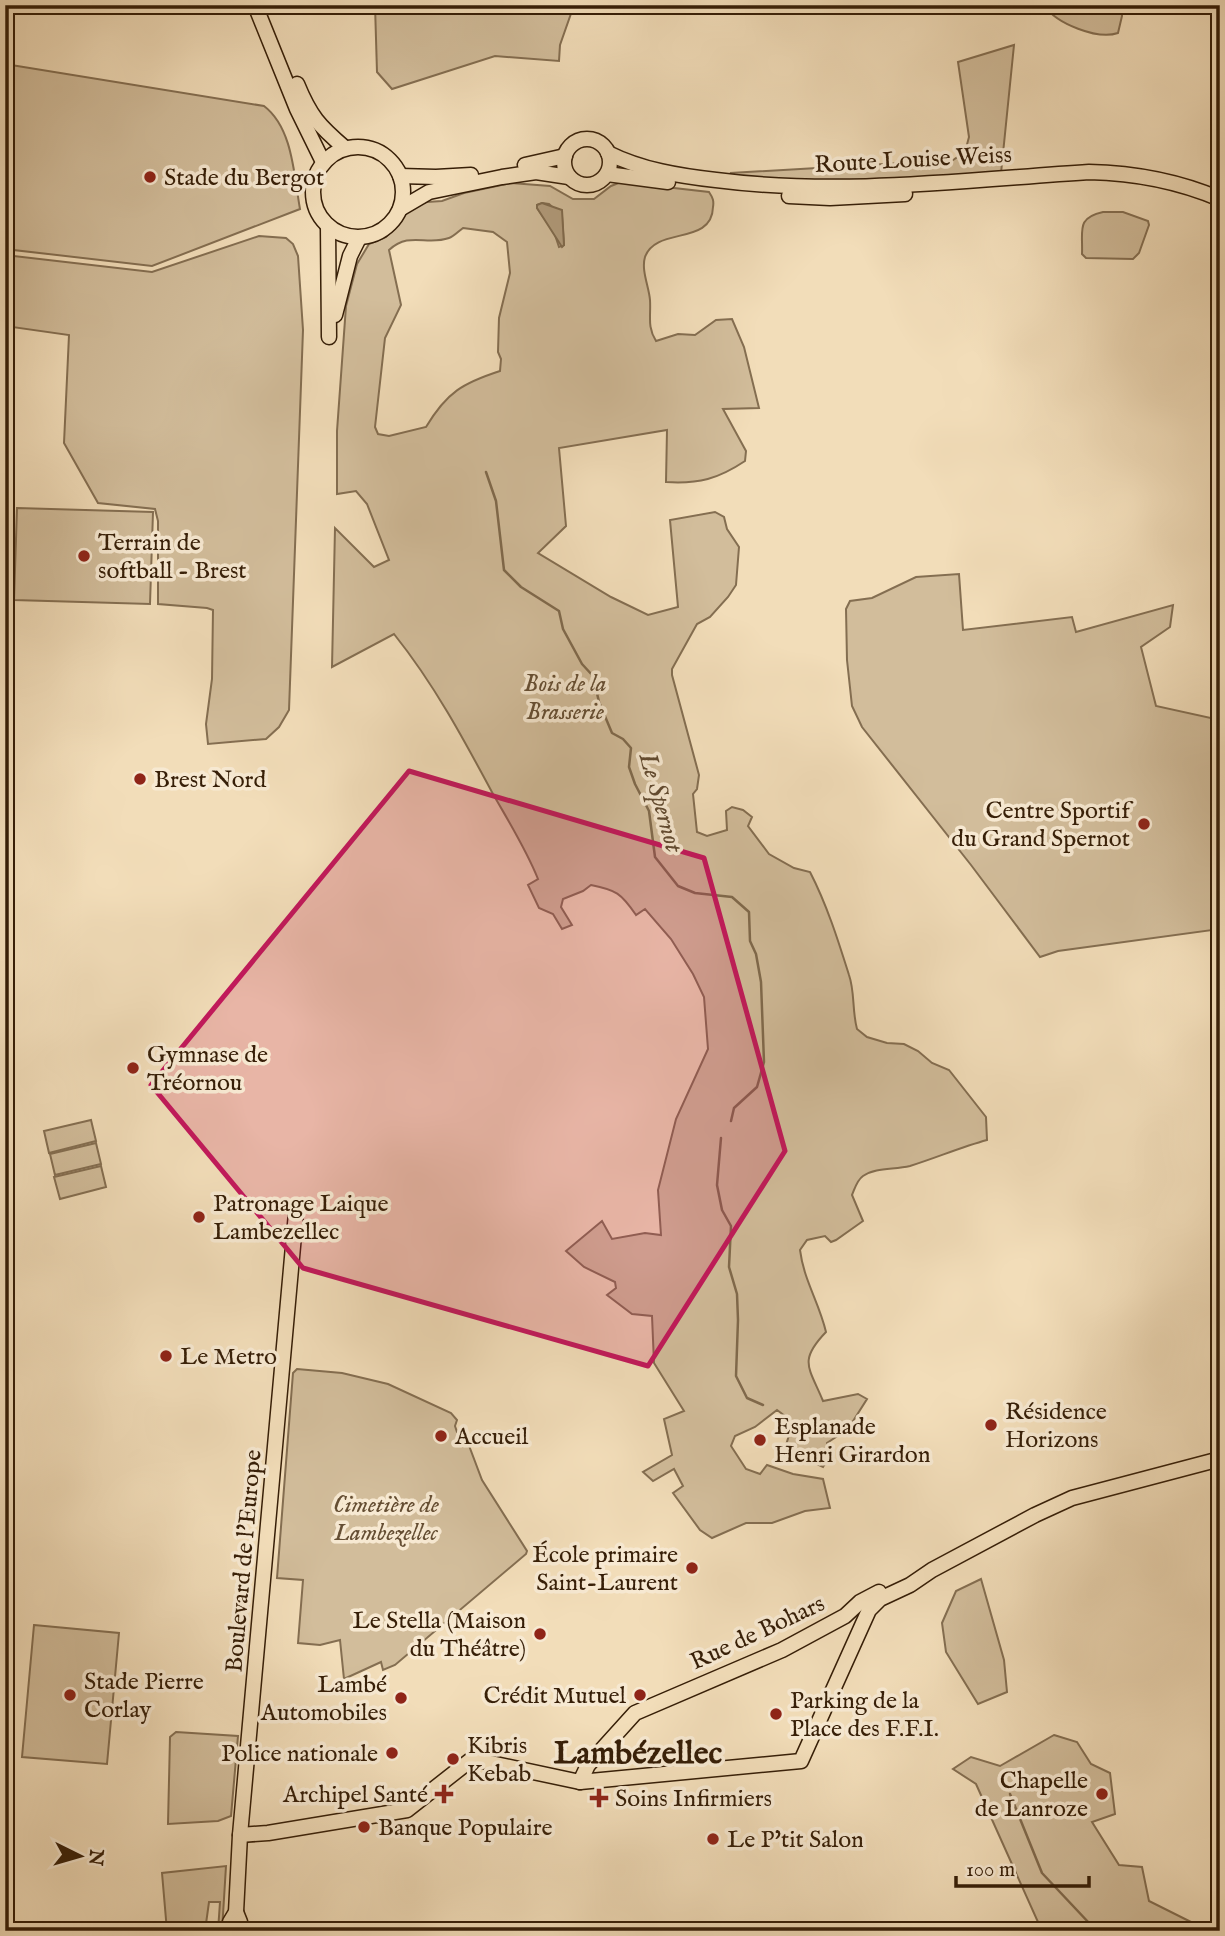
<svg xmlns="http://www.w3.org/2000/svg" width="1225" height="1936" font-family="'IM FELL English',serif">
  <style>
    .green { fill: #d2bd9b; stroke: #846e51; stroke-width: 2; fill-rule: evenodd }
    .water { fill: #b29c7c; stroke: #806a4d; stroke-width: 2 }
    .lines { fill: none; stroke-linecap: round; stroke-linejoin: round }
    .stream { stroke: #806a4d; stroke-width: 2.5 }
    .major-casing { stroke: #361e07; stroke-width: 17 }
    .major { stroke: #f2ddb9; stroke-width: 14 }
    .marked { fill: #c2185b; fill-opacity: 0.2; stroke: #c2185b; stroke-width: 5; stroke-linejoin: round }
    .poi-dot { fill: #8f2418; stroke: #f7e9d2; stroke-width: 2.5 }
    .labels { text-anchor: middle; stroke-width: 7; stroke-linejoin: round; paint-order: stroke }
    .street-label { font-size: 24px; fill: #361e07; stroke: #f7e9d2 }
    .poi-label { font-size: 24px; fill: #361e07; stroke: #f7e9d2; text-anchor: start }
    .park-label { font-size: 24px; font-style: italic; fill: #654e33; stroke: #f7e9d2 }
    .water-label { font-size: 26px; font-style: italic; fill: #614a30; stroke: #f7e9d2 }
    .district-label { font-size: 32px; font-weight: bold; fill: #361e07; stroke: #f7e9d2 }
  </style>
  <rect width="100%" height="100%" fill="#f2ddb9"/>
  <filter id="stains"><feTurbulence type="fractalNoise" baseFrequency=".00286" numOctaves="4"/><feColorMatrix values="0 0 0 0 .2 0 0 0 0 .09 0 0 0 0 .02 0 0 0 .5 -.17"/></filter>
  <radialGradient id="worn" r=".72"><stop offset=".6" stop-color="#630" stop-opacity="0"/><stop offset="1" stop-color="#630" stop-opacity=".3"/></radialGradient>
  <g class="green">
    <polygon points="375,5 574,5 560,45 559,61 495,56 392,89 377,72"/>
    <path d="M1044 5H1121L1122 16 1118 33C1098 40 1056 24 1044 5Z"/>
    <polygon points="1014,45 1000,183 775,191 730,173 953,160 965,152 969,137 958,62"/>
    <path d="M5 64 264 106C293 128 294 176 300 209L152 266 5 249Z"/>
    <path d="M621 182 709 192C713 198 714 201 713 207 712 246 656 226 645 257 641 270 649 287 650 300 651 316 647 327 656 341L678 334 695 335 716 320 732 319 744 347 759 408 723 409 746 451 745 461C718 479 699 484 666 482L667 430 559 448 566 526 538 553 611 597 648 615 678 607 670 520 715 512 724 517 727 529 739 547 736 585 728 597 710 617 697 624 672 669V675L699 775 697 789 693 794 697 832 707 836 727 830 726 811 732 807 743 810 752 817 748 826 769 854 794 868 810 872C827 905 838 940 849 975 855 992 852 1011 857 1029L867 1037 887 1043 904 1044 918 1051 932 1063 949 1070 986 1117 987 1140C961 1147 936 1158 910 1166 894 1170 876 1167 863 1176 857 1180 855 1188 852 1195L863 1221 836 1240 831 1242 825 1236 807 1240 800 1250C804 1281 819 1302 826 1332 798 1361 809 1367 823 1401L858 1394 867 1399 848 1429 827 1443 829 1457 823 1467 795 1454 786 1445 790 1432 785 1423V1416L777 1410 755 1427 735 1436 731 1446 746 1469 760 1474 767 1465 793 1474 823 1479 830 1508 805 1511 772 1523H746L712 1538 700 1530 673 1493 683 1486 674 1469 653 1481 643 1472 672 1455 664 1419 684 1411 654 1363 652 1316 632 1314 607 1295 616 1288 615 1282 584 1267 566 1251 602 1221 612 1239 645 1233 661 1235 658 1190 676 1119 708 1049 704 997 693 974 671 939 645 909 636 915C621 893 616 890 591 885L583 891 563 899 561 907 572 925 562 929 553 914 539 908 528 885 538 879C526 849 509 822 493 794 463 738 434 684 394 634L332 667 335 528 374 567 389 560 367 504 356 491 337 494V431L346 306 357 264 369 244 386 237 411 206 427 202 442 201 464 193 511 183 550 186 573 199H594L611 186ZM542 203 549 204 562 216 564 245 559 247 554 232 537 208V205ZM463 228 493 232 507 242 510 273 499 318 498 352 501 359 500 371C463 383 447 392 426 427L389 436 378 434 375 427 385 338 401 305 389 250C410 231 426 246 449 238 453 237 459 231 463 228Z"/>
    <path d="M1103 212H1123L1148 221 1149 225 1139 253 1133 259 1086 258 1082 254C1083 230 1076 218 1103 212Z"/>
    <polygon points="259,236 286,238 293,244 298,256 303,330 289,710 279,727 266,739 208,744 206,724 212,679 213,610 207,608 158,604 158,521 155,509 98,503 64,443 69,335 5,326 5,255 152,272"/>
    <polygon points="17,508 153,512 150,604 14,600"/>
    <polygon points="959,574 963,630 1072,617 1076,632 1173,605 1170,627 1141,647 1156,706 1220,720 1220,929 1058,951 1040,957 971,865 862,727 852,706 847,660 846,609 850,601 872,598 916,577"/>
    <polygon points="91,1120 96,1141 49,1153 44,1131"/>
    <polygon points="96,1143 101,1164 55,1175 50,1154"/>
    <polygon points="101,1166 106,1187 60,1199 54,1177"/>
    <polygon points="297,1369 342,1373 388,1384 451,1413 457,1420 455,1426 457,1432 465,1435 482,1480 527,1551 526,1554 395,1665 383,1670 381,1662 344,1679 340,1640 320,1645 298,1643 303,1580 277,1578 293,1373"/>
    <polygon points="981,1579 1004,1660 1007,1692 978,1704 946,1652 942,1623 956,1591"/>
    <polygon points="34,1625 119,1633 107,1764 22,1757"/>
    <polygon points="176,1732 238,1736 231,1816 218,1821 168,1824 170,1737"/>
    <polygon points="1054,1735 1077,1742 1091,1764 1110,1773 1115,1814 1092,1822 1119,1865 1142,1867 1149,1901 1209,1931 1042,1931 976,1784 953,1769 971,1757 1000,1766"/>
    <polygon points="226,1866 222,1931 218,1931 220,1902 209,1902 205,1931 167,1931 162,1873"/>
  </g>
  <polygon class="water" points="542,203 562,210 564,245 562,247 537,208 537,205"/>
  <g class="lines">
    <g class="stream">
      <polyline points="486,472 496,501 504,570 521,587 559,611 563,629 582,664 593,676 599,702 612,733 623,739 631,748 629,767 635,784 649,811 655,857 678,886 695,893 732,897 749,912 750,941 756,954 761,982 764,1062 757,1087 734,1108 731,1121"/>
      <polyline points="721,1138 717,1185 722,1210 731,1226 729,1267 737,1294 738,1320 736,1376 747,1398 763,1405"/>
      <polyline points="1010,1794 1042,1873 1090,1924 1096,1923 1098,1931"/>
      <polyline points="1106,1931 1130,1925 1140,1931"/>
    </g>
    <g class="major-casing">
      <g id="major">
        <polyline points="255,5 297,109 323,162"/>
        <path d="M297 84C310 116 319 126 345 148"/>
        <circle cx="587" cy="162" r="23"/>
        <circle cx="358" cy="192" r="45"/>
        <path d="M608 153C642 170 680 176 716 180 840 196 966 180 1089 172 1135 173 1178 181 1220 199"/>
        <polyline points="525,165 565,156"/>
        <polyline points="607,174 668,182"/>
        <polyline points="400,176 436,177 471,175"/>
        <polyline points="789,196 830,198 905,194"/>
        <polyline points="400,209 429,192 502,177 536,172 569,177"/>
        <polyline points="328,226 329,337"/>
        <polyline points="335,315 350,256 359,238"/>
        <polyline points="580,1782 588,1765 635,1713 782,1650 845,1616 860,1602 879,1592"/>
        <polyline points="240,1835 268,1833 407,1810 472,1759 580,1782 801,1761 869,1610 880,1599 910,1585 932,1570 1035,1515 1072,1498 1220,1459"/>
        <polyline points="236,1912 240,1922 240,1931"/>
        <polyline points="230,1931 230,1922 236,1912 240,1835 296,1213"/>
      </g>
    </g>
    <use href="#major" class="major"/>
  </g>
  <path class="marked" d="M409 771 704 858 785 1151 648 1366 303 1268 151 1085Z"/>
  <g class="poi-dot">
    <circle cx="150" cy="177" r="7"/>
    <circle cx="84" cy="556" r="7"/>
    <circle cx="140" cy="779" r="7"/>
    <circle cx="1144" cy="824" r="7"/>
    <circle cx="133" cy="1068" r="7"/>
    <circle cx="199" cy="1217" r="7"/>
    <circle cx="166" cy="1356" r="7"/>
    <circle cx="991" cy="1425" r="7"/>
    <circle cx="441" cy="1436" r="7"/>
    <circle cx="760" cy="1440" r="7"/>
    <circle cx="692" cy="1568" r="7"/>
    <circle cx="540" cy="1634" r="7"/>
    <circle cx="70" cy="1695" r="7"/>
    <circle cx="640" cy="1695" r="7"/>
    <circle cx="401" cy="1698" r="7"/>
    <circle cx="776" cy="1714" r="7"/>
    <circle cx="392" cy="1753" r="7"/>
    <circle cx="453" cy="1759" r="7"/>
    <path d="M440.5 1783.5h7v7h7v7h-7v7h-7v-7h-7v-7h7z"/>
    <circle cx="1102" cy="1794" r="7"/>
    <path d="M595.5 1787.5h7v7h7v7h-7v7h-7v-7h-7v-7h7z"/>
    <circle cx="364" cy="1827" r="7"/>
    <circle cx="713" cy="1839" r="7"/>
  </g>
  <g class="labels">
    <g class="street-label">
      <text transform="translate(913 159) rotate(-3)" y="8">Route Louise Weiss</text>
      <text transform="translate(243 1561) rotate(-85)" y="8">Boulevard de l'Europe</text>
      <text transform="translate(757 1632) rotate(-25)" y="8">Rue de Bohars</text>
    </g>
    <g class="poi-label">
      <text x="164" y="185">Stade du Bergot</text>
      <text x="98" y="550">Terrain de<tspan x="98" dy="28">softball - Brest</tspan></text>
      <text x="154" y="787">Brest Nord</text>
      <text x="1130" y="818" text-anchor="end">Centre Sportif<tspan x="1130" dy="28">du Grand Spernot</tspan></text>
      <text x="147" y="1062">Gymnase de<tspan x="147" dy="28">Tréornou</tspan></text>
      <text x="213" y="1211">Patronage Laique<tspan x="213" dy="28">Lambezellec</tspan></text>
      <text x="180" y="1364">Le Metro</text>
      <text x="1005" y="1419">Résidence<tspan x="1005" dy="28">Horizons</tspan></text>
      <text x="774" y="1434">Esplanade<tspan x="774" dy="28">Henri Girardon</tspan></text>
      <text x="455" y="1444">Accueil</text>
      <text x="678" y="1562" text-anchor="end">École primaire<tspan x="678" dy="28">Saint-Laurent</tspan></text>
      <text x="526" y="1628" text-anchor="end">Le Stella (Maison<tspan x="526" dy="28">du Théâtre)</tspan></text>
      <text x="84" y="1689">Stade Pierre<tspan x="84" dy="28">Corlay</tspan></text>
      <text x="387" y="1692" text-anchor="end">Lambé<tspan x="387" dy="28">Automobiles</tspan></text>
      <text x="626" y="1703" text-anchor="end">Crédit Mutuel</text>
      <text x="790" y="1708">Parking de la<tspan x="790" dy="28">Place des F.F.I.</tspan></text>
      <text x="467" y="1753">Kibris<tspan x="467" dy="28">Kebab</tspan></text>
      <text x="378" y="1761" text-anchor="end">Police nationale</text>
      <text x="1088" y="1788" text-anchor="end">Chapelle<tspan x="1088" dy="28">de Lanroze</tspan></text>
      <text x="428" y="1802" text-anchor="end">Archipel Santé</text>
      <text x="615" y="1806">Soins Infirmiers</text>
      <text x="378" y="1835">Banque Populaire</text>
      <text x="727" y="1847">Le P'tit Salon</text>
    </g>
    <g class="park-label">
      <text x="565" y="691">Bois de la<tspan x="565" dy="28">Brasserie</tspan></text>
      <text x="386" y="1512">Cimetière de<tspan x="386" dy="28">Lambezellec</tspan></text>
    </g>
    <g class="water-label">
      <text transform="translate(662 802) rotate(74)" y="9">Le Spernot</text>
    </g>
    <g class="district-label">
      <text x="638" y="1763">Lambézellec</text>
    </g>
  </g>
  <rect width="1225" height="1936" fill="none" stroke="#f2ddb9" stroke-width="28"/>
  <rect x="7" y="7" width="1211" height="1922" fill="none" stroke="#361e07" stroke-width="3.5"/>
  <rect x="14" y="14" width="1197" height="1908" fill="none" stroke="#361e07" stroke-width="2"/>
  <g transform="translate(80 1856) rotate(95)" stroke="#f7e9d2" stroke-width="5" paint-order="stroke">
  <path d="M0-5L12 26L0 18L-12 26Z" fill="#361e07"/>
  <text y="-10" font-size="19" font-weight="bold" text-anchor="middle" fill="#361e07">N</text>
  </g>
  <path d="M956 1876v10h133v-10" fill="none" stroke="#361e07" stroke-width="3.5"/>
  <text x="966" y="1876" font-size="21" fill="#361e07" stroke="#f7e9d2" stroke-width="5" paint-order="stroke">100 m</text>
  <rect width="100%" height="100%" filter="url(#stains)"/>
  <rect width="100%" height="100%" fill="url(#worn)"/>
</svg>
